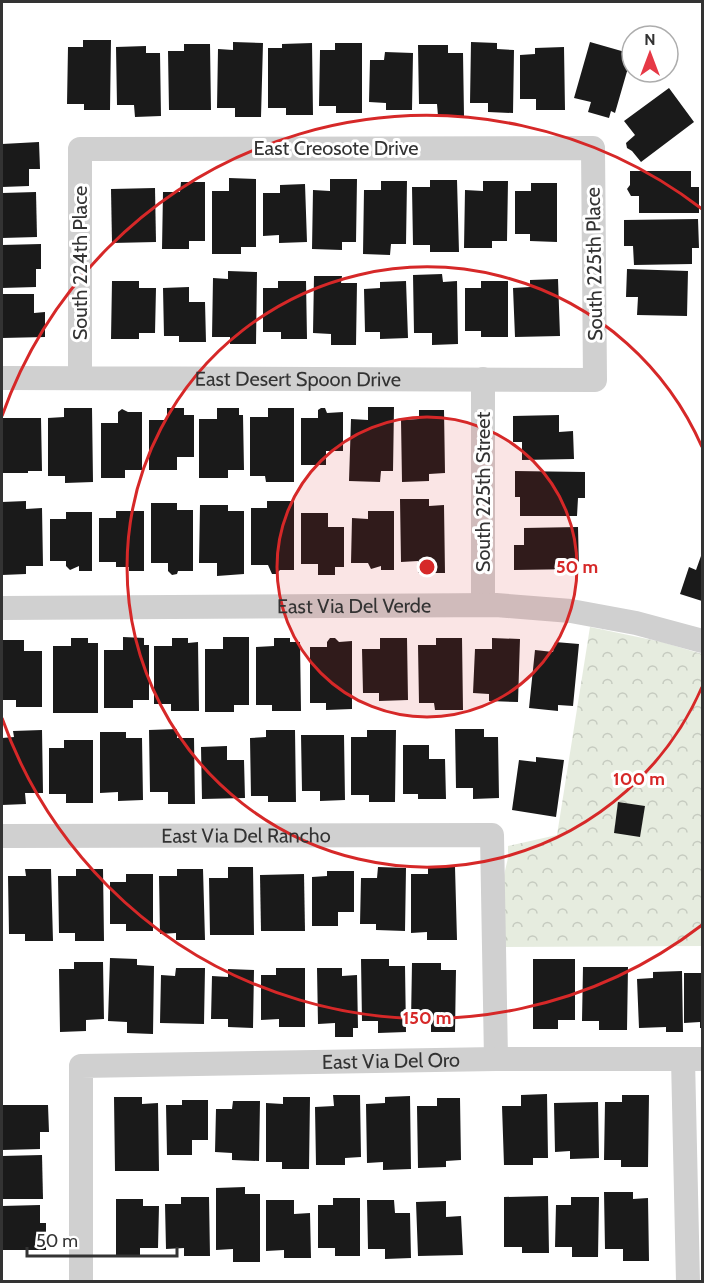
<svg xmlns="http://www.w3.org/2000/svg" width="704" height="1283" font-family="Cabin,sans-serif">
  <style>
    .park { fill: url(#park-crowns) }
    .building { fill: #1a1a1a }
    .lines { fill: none; stroke-linecap: round; stroke-linejoin: round }
    .minor { stroke: #d0d0d0; stroke-width: 24 }
    .ring { fill: none; stroke: #d62828; stroke-width: 3 }
    .labels { text-anchor: middle; stroke-width: 6; stroke-linejoin: round; paint-order: stroke }
    .street-label { font-size: 20px; fill: #333; stroke: #fff }
    .centre { fill: #d62828; stroke: #fff; stroke-width: 3 }
    .ring-label { font-size: 18px; text-anchor: middle; font-weight: bold; fill: #d62828; stroke: #fff; stroke-width: 6; stroke-linejoin: round; paint-order: stroke }
  </style>
  <defs>
    <pattern id="park-crowns" width="20" height="18" patternUnits="userSpaceOnUse" patternTransform="scale(1.5)"><rect width="20" height="18" fill="#e6ecdf"/><path d="M2 6a3 3 0 1 1 6 0M12 15a3 3 0 1 1 6 0" fill="none" stroke="#c6cbc0"/></pattern>
  </defs>
  <rect width="100%" height="100%" fill="#fff"/>
  <polygon class="park" points="590,627 662,642 702,654 702,946 504,947 504,875 508,858 508,846 557,835"/>
  <g class="building">
    <polygon points="83,40 111,40 110,110 84,110 84,104 67,104 68,47 83,47"/>
    <polygon points="233,42 263,43 261,117 235,117 235,108 217,108 218,49 233,50"/>
    <polygon points="471,42 497,43 497,49 514,50 513,113 488,112 488,103 470,103"/>
    <polygon points="590,42 632,54 615,113 611,111 609,118 588,112 591,102 574,98"/>
    <polygon points="312,43 313,115 286,115 286,108 268,108 268,48 282,48 282,44"/>
    <polygon points="335,43 362,43 362,113 336,113 336,106 319,106 320,50 335,50"/>
    <polygon points="184,44 210,44 211,110 169,110 168,51 184,51"/>
    <polygon points="418,45 448,45 448,53 463,53 464,116 438,116 437,104 419,104"/>
    <polygon points="146,46 146,53 160,53 161,116 135,117 134,105 117,105 116,47"/>
    <polygon points="564,47 565,110 536,110 536,99 520,99 520,55 535,54 535,48"/>
    <polygon points="385,52 413,53 412,110 386,110 386,103 369,102 370,60 384,60"/>
    <polygon points="669,88 694,122 641,162 632,151 627,148 626,143 635,135 624,121"/>
    <polygon points="39,142 40,169 29,169 29,186 2,187 2,144"/>
    <polygon points="630,171 691,171 691,187 699,187 699,213 639,213 639,196 631,196 627,189 630,185"/>
    <polygon points="229,178 256,179 256,247 241,247 241,254 212,254 212,191 229,191"/>
    <polygon points="330,179 357,179 356,242 342,242 342,250 312,249 313,190 330,191"/>
    <polygon points="430,180 457,180 459,252 430,252 430,245 413,245 412,187 430,187"/>
    <polygon points="381,181 407,181 406,244 391,244 390,255 363,254 364,190 381,190"/>
    <polygon points="483,181 508,181 507,241 492,241 492,248 464,248 465,190 483,191"/>
    <polygon points="181,182 205,182 205,241 189,241 189,249 162,249 163,192 180,192"/>
    <polygon points="531,183 557,183 557,242 530,241 530,234 515,234 515,191 531,191"/>
    <polygon points="305,184 307,242 279,243 279,235 263,236 263,193 280,193 280,185"/>
    <polygon points="155,188 156,242 112,243 111,189"/>
    <polygon points="36,192 37,237 2,238 2,193"/>
    <polygon points="698,219 699,248 692,248 692,264 634,265 633,246 624,246 624,220"/>
    <polygon points="41,244 41,269 36,269 36,287 2,288 2,245"/>
    <polygon points="627,269 688,271 687,316 637,315 638,297 626,297"/>
    <polygon points="228,271 257,272 256,344 230,344 230,337 212,337 213,278 228,279"/>
    <polygon points="442,274 443,282 457,281 458,344 432,345 432,333 414,333 413,275"/>
    <polygon points="314,276 342,276 341,283 357,283 356,345 331,345 331,334 313,333"/>
    <polygon points="558,279 560,336 515,337 513,288 530,287 530,280"/>
    <polygon points="112,281 139,281 139,288 156,288 155,333 139,333 139,339 111,339"/>
    <polygon points="278,281 306,281 307,339 281,339 281,332 263,332 263,288 278,288"/>
    <polygon points="406,281 408,338 380,339 380,332 365,332 364,289 380,288 380,282"/>
    <polygon points="481,281 508,281 508,337 481,337 481,331 465,331 465,288 481,288"/>
    <polygon points="189,287 189,302 205,302 206,342 179,342 179,336 164,336 163,288"/>
    <polygon points="2,294 34,294 34,313 45,312 45,337 2,338"/>
    <polygon points="368,407 394,407 393,471 381,471 380,482 349,481 351,419 368,420"/>
    <polygon points="64,408 92,408 93,482 65,483 65,476 48,476 48,418 64,417"/>
    <polygon points="167,408 184,408 184,415 194,415 194,457 177,457 177,470 149,470 149,420 167,420"/>
    <polygon points="217,408 239,408 239,415 243,415 244,470 228,470 228,478 199,478 199,419 217,419"/>
    <polygon points="268,408 294,408 294,482 266,482 265,476 250,476 250,417 268,417"/>
    <polygon points="321,408 325,408 327,413 343,412 343,451 326,451 326,465 301,465 301,418 318,418 318,410"/>
    <polygon points="122,409 128,412 142,412 142,470 125,470 125,478 101,478 101,423 118,423 118,412"/>
    <polygon points="419,410 444,410 445,473 429,474 429,481 402,482 401,420 419,419"/>
    <polygon points="559,415 559,432 573,431 574,459 522,460 522,442 513,442 513,416"/>
    <polygon points="2,418 41,418 42,471 28,471 28,473 2,473"/>
    <polygon points="515,471 585,472 585,498 578,498 577,516 520,516 520,497 515,497"/>
    <polygon points="400,499 429,499 429,506 444,505 445,573 418,573 418,561 401,562"/>
    <polygon points="26,501 26,509 42,508 43,566 26,566 26,574 2,575 2,502"/>
    <polygon points="267,501 294,501 294,570 280,570 276,574 272,574 268,565 251,565 251,508 267,508"/>
    <polygon points="151,503 177,503 177,510 193,510 193,571 178,571 177,574 172,575 168,571 168,563 151,563"/>
    <polygon points="200,505 228,505 228,511 244,511 244,574 217,576 217,563 199,563"/>
    <polygon points="116,511 144,511 144,571 129,571 129,567 116,567 116,562 99,562 99,518 116,518"/>
    <polygon points="368,511 394,511 394,570 381,570 381,566 371,569 368,563 351,563 352,518 368,519"/>
    <polygon points="66,512 92,512 92,571 79,571 79,566 70,570 66,566 66,561 50,561 50,519 66,519"/>
    <polygon points="301,513 328,513 328,527 344,527 344,567 335,567 335,575 318,575 318,564 301,564"/>
    <polygon points="578,527 579,569 514,570 514,545 524,545 524,528"/>
    <polygon points="701,556 702,556 702,601 680,594 689,567 696,570"/>
    <polygon points="123,637 144,638 144,645 149,645 149,700 133,700 133,708 104,708 104,650 123,650"/>
    <polygon points="223,637 249,637 249,705 234,705 234,712 205,712 205,649 223,649"/>
    <polygon points="71,638 88,638 88,643 98,643 98,713 53,713 53,646 71,646"/>
    <polygon points="172,638 188,638 188,643 198,642 199,711 171,711 171,704 154,704 154,646 172,646"/>
    <polygon points="274,638 290,638 290,642 300,642 301,711 272,711 272,705 256,705 256,647 274,646"/>
    <polygon points="330,638 335,638 339,642 352,641 352,709 326,710 326,703 310,703 310,647 327,647 327,642"/>
    <polygon points="380,638 407,638 408,700 379,701 379,693 363,693 362,649 380,649"/>
    <polygon points="436,638 462,638 463,710 435,710 434,703 419,703 418,645 436,645"/>
    <polygon points="492,638 520,639 518,702 489,701 489,694 473,693 475,649 492,649"/>
    <polygon points="2,640 24,640 24,651 42,651 42,707 16,707 16,700 2,700"/>
    <polygon points="555,642 579,644 573,706 558,705 558,711 529,708 535,650 553,652"/>
    <polygon points="177,729 177,738 194,738 195,804 168,804 168,792 150,792 149,730"/>
    <polygon points="455,729 484,729 484,737 498,737 499,798 473,799 473,788 456,788"/>
    <polygon points="42,730 43,793 25,793 26,804 2,805 2,738 14,737 13,731"/>
    <polygon points="266,730 295,730 296,802 268,802 268,796 251,796 250,738 266,737"/>
    <polygon points="367,730 396,730 395,802 369,802 369,795 351,795 351,737 367,737"/>
    <polygon points="100,732 126,732 126,738 142,738 143,800 118,801 118,792 100,793"/>
    <polygon points="301,735 344,735 345,800 320,801 320,791 302,791"/>
    <polygon points="64,740 93,740 93,803 66,803 66,794 49,794 49,748 64,748"/>
    <polygon points="403,745 429,745 429,759 445,759 446,799 418,799 418,794 403,794"/>
    <polygon points="227,746 227,760 244,760 245,798 202,799 201,747"/>
    <polygon points="536,757 564,760 556,817 512,810 519,760 536,762"/>
    <polygon points="618,802 645,806 640,837 614,833"/>
    <polygon points="228,867 253,867 254,935 210,935 209,878 228,878"/>
    <polygon points="378,867 406,868 405,931 376,930 376,924 360,924 361,878 377,878"/>
    <polygon points="428,867 455,867 457,940 427,940 427,932 411,933 411,874 428,874"/>
    <polygon points="25,869 51,869 53,941 25,941 25,934 9,934 8,876 26,876"/>
    <polygon points="76,869 103,869 104,941 75,941 75,933 59,933 58,876 76,876"/>
    <polygon points="177,869 203,869 205,940 176,940 176,933 160,934 159,876 177,876"/>
    <polygon points="327,871 354,871 354,912 338,912 338,926 312,926 312,877 327,876"/>
    <polygon points="126,874 153,874 153,931 126,931 126,924 110,924 110,882 126,882"/>
    <polygon points="304,874 305,931 261,931 260,875"/>
    <polygon points="110,958 137,959 137,965 154,966 153,1034 127,1033 127,1022 108,1021"/>
    <polygon points="361,959 389,959 389,966 405,966 406,1032 378,1033 378,1021 362,1021"/>
    <polygon points="533,959 575,959 575,1020 558,1020 558,1029 533,1029"/>
    <polygon points="74,962 103,962 104,1019 86,1020 86,1031 60,1032 59,969 74,969"/>
    <polygon points="412,963 441,963 441,970 456,970 455,1032 431,1032 431,1021 411,1021"/>
    <polygon points="583,967 628,967 627,1030 599,1030 599,1021 582,1021"/>
    <polygon points="176,968 205,968 204,1024 160,1023 161,975 175,976"/>
    <polygon points="276,968 305,968 305,1027 279,1027 279,1019 261,1020 261,975 276,975"/>
    <polygon points="317,968 342,968 342,976 357,975 358,1028 353,1028 353,1037 335,1037 335,1023 318,1024"/>
    <polygon points="228,969 254,970 253,1028 228,1027 228,1019 211,1019 212,976 228,977"/>
    <polygon points="682,971 683,1032 666,1032 666,1027 639,1028 637,979 653,978 653,972"/>
    <polygon points="684,973 702,973 702,1028 700,1028 700,1022 684,1023"/>
    <polygon points="547,1094 548,1158 533,1158 533,1165 504,1165 502,1106 521,1106 521,1095"/>
    <polygon points="333,1095 360,1095 361,1157 345,1158 345,1165 316,1165 315,1107 334,1106"/>
    <polygon points="622,1095 649,1095 648,1167 621,1167 621,1160 604,1160 605,1102 622,1102"/>
    <polygon points="410,1096 411,1169 383,1170 383,1162 367,1163 366,1104 385,1103 385,1097"/>
    <polygon points="114,1097 142,1097 142,1104 158,1103 159,1171 115,1171"/>
    <polygon points="283,1097 310,1097 309,1169 282,1169 282,1162 266,1162 266,1103 283,1104"/>
    <polygon points="437,1098 460,1098 461,1160 446,1161 446,1167 418,1168 417,1106 437,1106"/>
    <polygon points="182,1100 208,1100 208,1140 192,1140 192,1155 167,1155 166,1105 182,1105"/>
    <polygon points="233,1101 260,1101 259,1161 232,1160 232,1153 215,1152 216,1109 232,1109"/>
    <polygon points="598,1102 599,1158 570,1159 570,1151 555,1152 554,1103"/>
    <polygon points="2,1105 48,1105 49,1132 40,1132 40,1149 2,1150"/>
    <polygon points="42,1155 43,1199 2,1199 2,1156"/>
    <polygon points="245,1187 245,1194 260,1194 260,1262 233,1262 233,1249 216,1250 216,1188"/>
    <polygon points="604,1192 633,1192 633,1199 648,1198 649,1261 623,1261 623,1249 605,1249"/>
    <polygon points="548,1196 549,1253 522,1253 522,1247 504,1247 504,1197"/>
    <polygon points="181,1197 209,1197 210,1256 184,1256 184,1248 166,1249 165,1204 181,1204"/>
    <polygon points="571,1197 599,1197 598,1257 572,1257 572,1247 555,1247 556,1205 571,1205"/>
    <polygon points="333,1198 360,1198 360,1256 335,1256 335,1248 318,1248 318,1205 333,1205"/>
    <polygon points="116,1199 143,1199 143,1206 159,1206 158,1248 140,1248 140,1257 116,1257"/>
    <polygon points="266,1200 294,1200 294,1214 310,1213 311,1258 284,1258 284,1250 266,1251"/>
    <polygon points="367,1200 394,1200 395,1213 410,1213 411,1258 385,1259 385,1249 368,1249"/>
    <polygon points="446,1201 446,1217 461,1216 463,1255 418,1256 416,1202"/>
    <polygon points="40,1205 40,1223 46,1223 46,1250 2,1250 2,1206"/>
  </g>
  <g class="lines">
    <g class="minor">
      <path id="s1" d="M2 378 595 380 593 148 80 149V378"/>
      <polyline points="483,379 483,605"/>
      <path id="s2" d="M2 608 496 605 571 611 636 623 702 641"/>
      <path id="s3" d="M2 836 492 835 496 1059"/>
      <polyline points="683,1059 688,1282"/>
      <path id="s4" d="M81 1282V1066L496 1059H702"/>
    </g>
  </g>
  <circle cx="427" cy="567" r="150" fill="#d62828" fill-opacity=".12"/>
  <g class="ring">
    <circle cx="427" cy="567" r="150"/>
    <path d="M702 687A300 300 0 1 1 702 447"/>
    <path d="M702 925A451 451 0 0 1 2 718M2 416A451 451 0 0 1 702 209"/>
  </g>
  <g class="labels">
    <g class="street-label">
      <text x="336" y="155">East Creosote Drive</text>
      <text transform="translate(80 263) rotate(-90)" y="7">South 224th Place</text>
      <text transform="translate(594 264) rotate(-91)" y="7">South 225th Place</text>
      <text dy="7" stroke="none"><textPath href="#s1" startOffset="296">East Desert Spoon Drive</textPath></text>
      <text transform="translate(483 492) rotate(-90)" y="7">South 225th Street</text>
      <text dy="7" stroke="none"><textPath href="#s2" startOffset="352">East Via Del Verde</textPath></text>
      <text dy="7" stroke="none"><textPath href="#s3" startOffset="244">East Via Del Rancho</textPath></text>
      <text dy="7" stroke="none"><textPath href="#s4" startOffset="526">East Via Del Oro</textPath></text>
    </g>
  </g>
  <circle cx="427" cy="567" r="9" class="centre"/>
  <g class="ring-label">
    <text x="577" y="573">50 m</text>
    <text x="639" y="785">100 m</text>
    <text x="427" y="1024">150 m</text>
  </g>
  <rect width="704" height="1283" fill="none" stroke="#333333" stroke-width="6"/>
  <g transform="translate(650 54)"><circle r="28" fill="#ffffff" stroke="#adadad" stroke-width="1.5"/>
  <path d="M0-4.5L10 22L0 15L-10 22Z" fill="#e63946"/>
  <text y="-9" font-size="16" font-weight="bold" text-anchor="middle" fill="#333333">N</text>
  </g>
  <path d="M27 1247v9h150v-9" fill="none" stroke="#333333" stroke-width="3"/>
  <text x="36" y="1247" font-size="18" fill="#333333" stroke="#ffffff" stroke-width="4.5" paint-order="stroke">50 m</text>
</svg>
